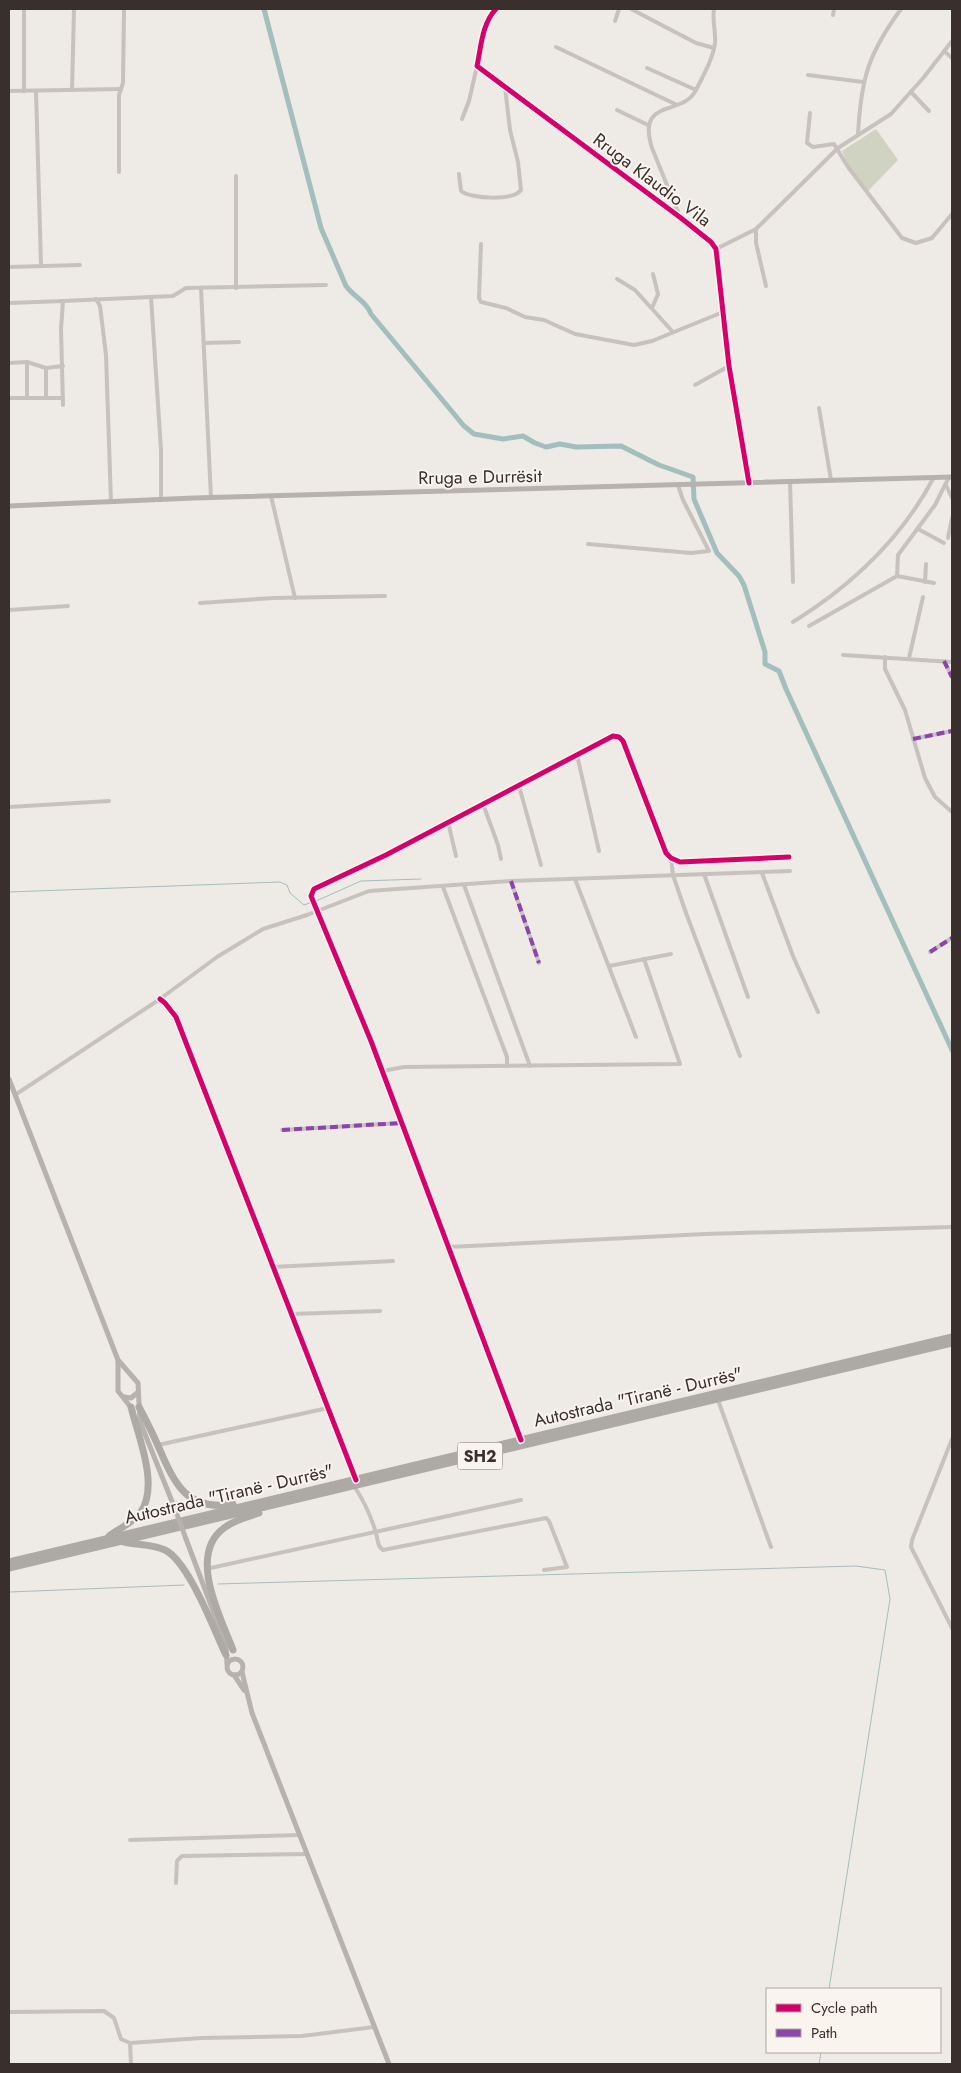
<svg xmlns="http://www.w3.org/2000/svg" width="961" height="2073" font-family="Jost,sans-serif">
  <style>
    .green { fill: #d0d3c1 }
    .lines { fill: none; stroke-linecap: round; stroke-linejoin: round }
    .stream { stroke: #a3bfbd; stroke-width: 1 }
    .canal { stroke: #a3bfbd; stroke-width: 5 }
    .street { stroke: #c7c2be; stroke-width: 4 }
    .secondary { stroke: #b8b2af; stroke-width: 5 }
    .highway { stroke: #ada9a5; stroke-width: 7 }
    .secondary-bridge { stroke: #b8b2af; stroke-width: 5 }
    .quiet { stroke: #8e44ad; stroke-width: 4; stroke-dasharray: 8 4; stroke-linecap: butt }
    .cycleway-casing { stroke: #f9f4ee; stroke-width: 8 }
    .cycleway { stroke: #d6006c; stroke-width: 5 }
    .labels { text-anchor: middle; stroke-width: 4; stroke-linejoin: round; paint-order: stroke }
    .shield { fill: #f9f4ee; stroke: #736a66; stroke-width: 1 }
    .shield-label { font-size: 16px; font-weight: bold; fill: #392f2c }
    .street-label { font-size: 18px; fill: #392f2c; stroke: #f9f4ee }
  </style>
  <rect width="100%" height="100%" fill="#eeeae6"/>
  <polygon class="green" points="876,129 898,160 868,191 848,165 842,151"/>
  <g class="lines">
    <g class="stream">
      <polyline points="9,892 280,882 287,885 290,893 304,905 312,902"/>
      <polyline points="316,901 361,881 421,879"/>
      <polyline points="218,1584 856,1566 885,1570 890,1599 829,1989"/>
      <polyline points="9,1592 184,1585"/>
      <polyline points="819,2064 821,2052"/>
    </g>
    <path class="canal" d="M264 9 321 228 346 286C354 297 367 302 371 314L464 426 474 434 503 439 523 436 535 443 546 447 560 444 576 447 621 446 659 465 693 477 694 499 717 553 739 576 744 585 765 652V664L779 671 786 689 952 1050"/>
    <g class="street">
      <path d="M496 9C482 23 481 48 477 66L681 218 711 242 716 249 729 366 749 483"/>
      <polyline points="631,9 696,43 714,48"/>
      <polyline points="833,15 834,9"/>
      <polyline points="615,21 619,9"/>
      <polyline points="556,47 675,104"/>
      <polyline points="944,51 952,58"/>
      <polyline points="647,68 696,90"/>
      <polyline points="808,75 863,82"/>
      <polyline points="72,90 74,9"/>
      <polyline points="9,91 121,89"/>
      <polyline points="24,91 24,9"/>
      <polyline points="36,91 41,265"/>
      <polyline points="911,92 929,111"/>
      <polyline points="617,110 648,125"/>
      <polyline points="810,113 807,143 813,147 834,144 848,167 902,238 916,243 932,238 952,214"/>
      <polyline points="462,119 469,101 477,66"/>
      <path d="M858 134C861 79 868 54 901 9"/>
      <polyline points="119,172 119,95 123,83 124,9"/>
      <path d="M459 174 461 191C471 199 513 201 521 190L518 162 510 130 505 87"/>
      <path d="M680 217 652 148C636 97 683 117 696 90 703 76 713 59 715 43 716 32 712 20 714 9"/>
      <polyline points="756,229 756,243 766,286"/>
      <polyline points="481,244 479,298 481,302 506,308 525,317 544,320 575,334 634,345 652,341 723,312"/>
      <polyline points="716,249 756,229 838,148 891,114 924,77 952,41"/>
      <polyline points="9,267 80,265"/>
      <polyline points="617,279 635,290 672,331"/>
      <polyline points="201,288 211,498"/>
      <polyline points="236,288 236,176"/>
      <polyline points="151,297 161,450 161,500"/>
      <polyline points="96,299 100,306 106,355 111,502"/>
      <polyline points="9,303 63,301"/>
      <polyline points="652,308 658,294 653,274"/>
      <polyline points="204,343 239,342"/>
      <polyline points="27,362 27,397"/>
      <polyline points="9,363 27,362 46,368 63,366"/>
      <polyline points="695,385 729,366"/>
      <polyline points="46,397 46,368"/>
      <polyline points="9,398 63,398"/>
      <polyline points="63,405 61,329 63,301 173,296 186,288 326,285"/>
      <polyline points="819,408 831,480"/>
      <polyline points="790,481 793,582"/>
      <polyline points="946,485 952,498"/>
      <polyline points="271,496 295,598"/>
      <polyline points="918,529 944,543"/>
      <polyline points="948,538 952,518"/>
      <polyline points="588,544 691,553 709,551 683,500 678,485"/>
      <polyline points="897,576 898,555 935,505 949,477"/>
      <polyline points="925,582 926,564"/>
      <polyline points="200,603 273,598 385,596"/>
      <polyline points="9,610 68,606"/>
      <path d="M793 622C851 586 902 538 934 477"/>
      <polyline points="809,626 897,576 934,583"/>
      <polyline points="843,655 952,662"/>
      <polyline points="885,657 885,669 905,710 925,778 935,797 952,812"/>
      <polyline points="909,658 923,597"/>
      <polyline points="944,661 952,677"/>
      <polyline points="913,739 952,731"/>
      <polyline points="577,755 599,851"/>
      <polyline points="519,786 541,865"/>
      <polyline points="483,804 498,845 501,859"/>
      <polyline points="9,807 109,801"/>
      <polyline points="448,822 456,856"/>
      <polyline points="671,858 673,875 686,913 740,1056"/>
      <polyline points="762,873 793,956 818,1012"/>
      <polyline points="704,874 748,997"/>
      <polyline points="575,879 636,1037"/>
      <polyline points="511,881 539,963"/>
      <polyline points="464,885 530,1066"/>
      <polyline points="443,887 507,1057 507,1066"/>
      <polyline points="930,952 952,938"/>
      <polyline points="609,966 671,954"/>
      <polyline points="160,999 165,1003 176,1017 356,1479"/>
      <polyline points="382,1071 404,1067 680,1064 644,959"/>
      <polyline points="15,1095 160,999 217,957 263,929 307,915 369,891 511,881 790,871"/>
      <polyline points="282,1130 401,1123"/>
      <polyline points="449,1247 705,1234 952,1227"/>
      <polyline points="272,1267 393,1261"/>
      <polyline points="291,1314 380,1311"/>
      <polyline points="718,1400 771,1547"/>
      <polyline points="952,1439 912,1540 911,1547 952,1628"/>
      <polyline points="521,1440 371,1041 311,896 314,889 386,855 613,736 619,737 623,741 666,853 671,858 680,862 789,857"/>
      <polyline points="158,1445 328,1408"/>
      <path d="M354 1486C364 1501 371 1516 376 1533 378 1540 377 1546 383 1550L546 1518 549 1521 567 1567 544 1570"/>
      <polyline points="206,1569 521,1500"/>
      <polyline points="130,1840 300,1835"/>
      <polyline points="176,1883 177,1861 182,1856 307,1854"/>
      <polyline points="9,2012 104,2011 114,2018 121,2039 130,2043 201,2038 302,2036 374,2027"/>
      <polyline points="130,2043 131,2064"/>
    </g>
    <g class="secondary">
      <polyline points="9,506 194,498 952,477"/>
      <polyline points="9,1079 118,1360 138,1383 140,1421"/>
      <polyline points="118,1361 118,1391 133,1410"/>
      <polyline points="124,1397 131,1398 137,1393"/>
      <polyline points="139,1419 175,1509"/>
      <polyline points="186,1539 226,1645 227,1664"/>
      <circle cx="235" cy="1667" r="8"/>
      <polyline points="242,1672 252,1713 389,2064"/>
      <polyline points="234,1675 244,1690"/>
    </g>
    <g class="highway">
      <path d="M139 1407C146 1420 153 1434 159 1448 175 1485 188 1512 233 1504"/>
      <path d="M109 1536C119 1529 132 1523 140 1513 160 1487 138 1436 131 1407"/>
      <path d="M124 1542C137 1545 152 1544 165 1550 189 1562 214 1630 226 1655"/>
      <polyline points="9,1562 952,1337"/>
      <polyline points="9,1568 952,1343"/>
      <path d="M233 1650C221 1618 187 1555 224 1528 234 1520 247 1517 259 1513"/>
    </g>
    <polyline class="secondary-bridge" points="175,1509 186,1539"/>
    <g class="quiet">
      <polyline points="944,661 952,677"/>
      <polyline points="913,739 952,731"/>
      <polyline points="511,881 539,963"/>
      <polyline points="930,952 952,938"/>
      <polyline points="282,1130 401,1123"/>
    </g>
    <g class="cycleway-casing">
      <g id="cycleway">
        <path d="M496 9C482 23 481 48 477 66L681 218 711 242 716 249 729 366 749 483"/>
        <polyline points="160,999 165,1003 176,1017 356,1480"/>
        <polyline points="521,1440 371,1041 311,896 314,889 386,855 613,736 619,737 623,741 666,853 671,858 680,862 789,857"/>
      </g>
    </g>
    <use href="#cycleway" class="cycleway"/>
  </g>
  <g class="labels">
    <rect class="shield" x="457.5" y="1442.5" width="45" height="27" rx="4"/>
    <g class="shield-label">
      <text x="480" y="1462">SH2</text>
    </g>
    <g class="street-label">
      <text transform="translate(652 180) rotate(37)" y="6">Rruga Klaudio Vila</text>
      <text transform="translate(480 477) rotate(-1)" y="6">Rruga e Durrësit</text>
      <text transform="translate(638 1397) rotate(-13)" y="6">Autostrada "Tiranë - Durrës"</text>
      <text transform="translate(229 1494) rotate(-13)" y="6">Autostrada "Tiranë - Durrës"</text>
    </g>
  </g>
  <rect width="961" height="2073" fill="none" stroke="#392f2c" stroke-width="20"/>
  <rect x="766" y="1988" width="175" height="65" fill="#f9f4ee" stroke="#aca5a0"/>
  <rect x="776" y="2004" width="25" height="8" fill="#d6006c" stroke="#aca5a0"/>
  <text x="811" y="2013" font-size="15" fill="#392f2c">Cycle path</text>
  <rect x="776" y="2029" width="25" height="8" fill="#8e44ad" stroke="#aca5a0"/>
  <text x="811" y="2038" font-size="15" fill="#392f2c">Path</text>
</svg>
